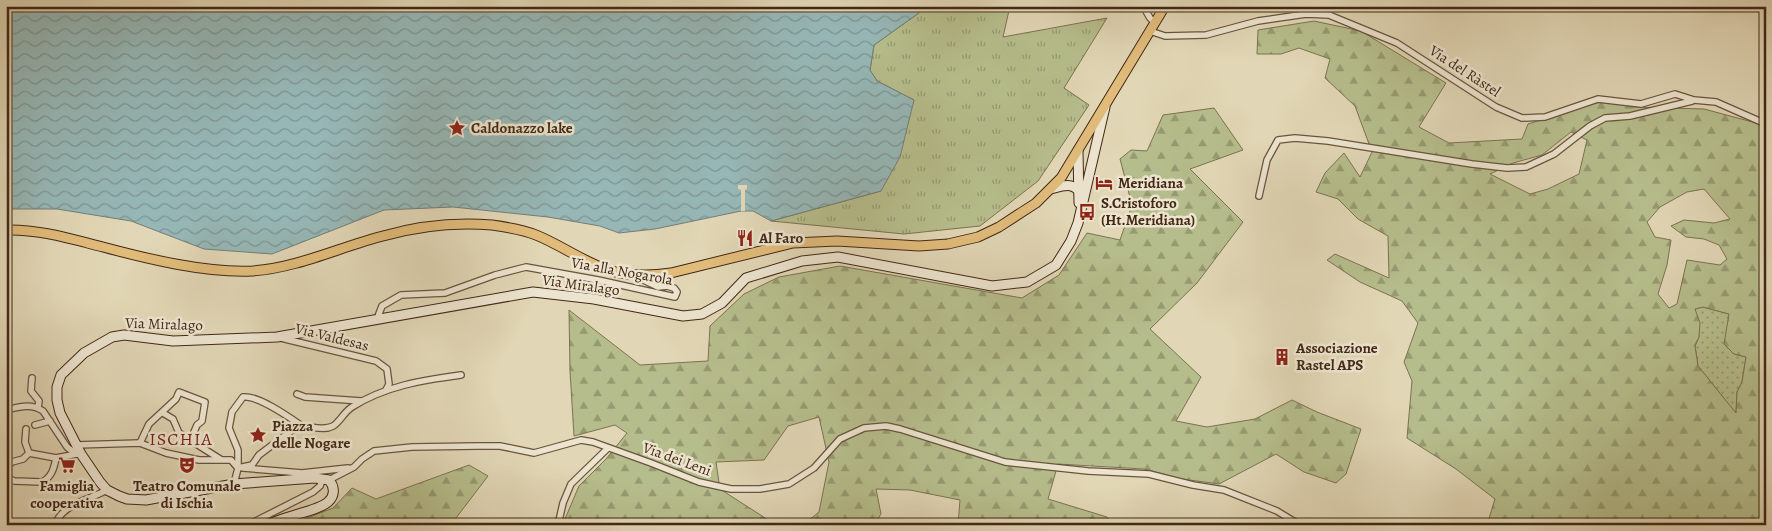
<svg xmlns="http://www.w3.org/2000/svg" width="1772" height="531" font-family="Alegreya,serif">
  <style>
    .grass { fill: url(#grass-dots); stroke: #7c7250 }
    .forest { fill: url(#forest-firs); stroke: #7c7250; fill-rule: evenodd }
    .park { fill: url(#park-tufts); stroke: #7c7250 }
    .water { fill: url(#water-waves); stroke: #747e76 }
    .pier { fill: #e1d6b5 }
    .lines { fill: none; stroke-linecap: round; stroke-linejoin: round }
    .street-casing { stroke: #6a543d; stroke-width: 8 }
    .secondary-casing { stroke: #422815; stroke-width: 11 }
    .primary-casing { stroke: #422815; stroke-width: 11 }
    .street { stroke: #ece4cf; stroke-width: 5.5 }
    .secondary { stroke: #ece4cf; stroke-width: 9 }
    .primary { stroke: #e0bb7a; stroke-width: 9 }
    .labels { text-anchor: middle; stroke-width: 5; stroke-linejoin: round; paint-order: stroke }
    .street-label { font-size: 15px; fill: #422815; stroke: #ece4cf }
    .poi-label { font-size: 15px; font-weight: bold; fill: #422815; stroke: #ece4cf; text-anchor: start }
    .quarter-label { font-size: 18px; letter-spacing: 1px; fill: #7a1f14; stroke: #ece4cf }
  </style>
  <defs>
    <pattern id="grass-dots" width="8" height="8" patternUnits="userSpaceOnUse" patternTransform="scale(1.25)"><rect width="8" height="8" fill="#b6bd8c"/><path d="M2 2h.1M6 6h.1" fill="none" stroke="#969a71" stroke-width="1.8" stroke-linecap="round"/></pattern>
    <pattern id="forest-firs" width="22" height="20" patternUnits="userSpaceOnUse" patternTransform="scale(1.25)"><rect width="22" height="20" fill="#b6bd8c"/><path d="M5 1l3.5 6h-7zM16 11l3.5 6h-7z" fill="#969a71"/></pattern>
    <pattern id="park-tufts" width="24" height="20" patternUnits="userSpaceOnUse" patternTransform="scale(1.25)"><rect width="24" height="20" fill="#b6bd8c"/><path d="M3 7l-1-3M5 7V3M7 7l1-3M15 17l-1-3M17 17v-4M19 17l1-3" fill="none" stroke="#969a71"/></pattern>
    <pattern id="water-waves" width="16" height="10" patternUnits="userSpaceOnUse" patternTransform="scale(1.25)"><rect width="16" height="10" fill="#96b7b6"/><path d="M0 5q4-4 8 0t8 0" fill="none" stroke="#7c9593"/></pattern>
  </defs>
  <rect width="100%" height="100%" fill="#e1d6b5"/>
  <filter id="stains"><feTurbulence type="fractalNoise" baseFrequency=".004" numOctaves="4"/><feColorMatrix values="0 0 0 0 .2 0 0 0 0 .09 0 0 0 0 .02 0 0 0 .5 -.17"/></filter>
  <radialGradient id="worn" r=".72"><stop offset=".6" stop-color="#630" stop-opacity="0"/><stop offset="1" stop-color="#630" stop-opacity=".3"/></radialGradient>
  <polygon class="grass" points="1703,307 1729,314 1734,354 1746,357 1742,382 1737,392 1736,414 1698,366 1695,346 1699,337 1695,309"/>
  <g class="forest">
    <path d="M1314 21 1361 31 1446 83 1419 127 1449 143 1522 139 1528 124 1602 101 1634 107 1704 109 1760 124 1766 127V525H1487L1495 499 1456 469 1407 438 1412 381 1404 362 1418 323 1402 301 1360 282 1327 260 1335 254 1389 278 1388 236 1358 219 1338 199 1316 192 1325 173 1344 153 1360 177 1372 152 1355 106 1325 78 1330 59 1299 48 1281 54H1257L1258 30ZM1571 132 1587 140 1579 174 1548 189 1530 194 1490 174 1513 163 1542 155ZM1704 189 1730 219 1714 223 1684 220 1671 226 1686 237 1704 239 1719 245 1727 259 1720 265 1687 260 1677 304 1669 308 1658 294 1667 265 1671 240 1655 237 1647 222 1660 207 1687 192ZM1703 307 1729 314 1724 344 1734 354 1746 357 1742 382 1737 392 1736 413 1698 366 1695 346 1699 337 1700 323 1695 309Z"/>
    <polygon points="1214,108 1243,150 1190,169 1243,222 1197,283 1150,329 1201,377 1176,421 1207,427 1255,419 1292,400 1317,412 1361,429 1346,474 1336,483 1304,472 1276,454 1219,484 1182,479 1144,469 1058,464 1048,499 1107,517 1111,525 958,525 960,500 910,490 876,489 881,514 874,525 803,525 819,512 829,462 819,417 788,426 764,460 716,462 720,489 776,525 552,525 565,519 579,486 606,459 627,433 615,425 574,436 570,371 569,310 640,365 708,361 710,326 744,294 779,277 840,266 1022,298 1059,275 1087,233 1120,240 1132,205 1120,159 1131,150 1147,151 1163,115"/>
    <polygon points="469,465 488,476 453,522 460,525 289,525 333,508 352,488 376,499"/>
  </g>
  <polygon class="park" points="924,6 1010,6 1003,37 1107,18 1064,88 1089,105 1038,181 980,226 904,234 771,221 881,191 914,100 877,81 870,70 874,45 923,10"/>
  <polygon class="water" points="6,6 924,6 923,10 874,45 870,70 877,81 914,100 900,157 881,191 771,221 753,211 741,211 655,229 619,233 600,226 548,217 453,207 384,210 272,254 204,249 131,221 57,209 6,209"/>
  <polygon class="pier" points="738,185 747,185 747,189 745,190 745,211 741,211 741,190 738,189"/>
  <g class="lines">
    <g class="street-casing">
      <g id="street">
        <polyline points="1143,6 1150,18 1155,23"/>
        <polyline points="1150,31 1165,36 1206,35 1258,21 1306,14 1329,15 1397,43 1496,107 1522,118 1545,117 1598,99 1641,104 1675,94 1694,100 1716,102 1766,124"/>
        <polyline points="1259,196 1267,160 1278,140 1295,138 1328,141 1472,164 1507,168 1526,167 1554,154 1590,126 1605,118 1630,116 1692,101"/>
        <polyline points="377,319 382,306 401,295 445,293 495,275 526,267 598,280 675,297 677,292 674,288 667,286 658,287 635,276"/>
        <polyline points="281,338 376,361 387,369 389,384 386,390"/>
        <polyline points="32,378 31,391 39,401 38,408"/>
        <polyline points="297,394 305,397 361,401"/>
        <path d="M6 410C19 407 31 403 43 411L67 447 76 454"/>
        <polyline points="163,413 173,419 179,433 220,459"/>
        <polyline points="35,425 50,421"/>
        <polyline points="26,429 25,442 29,453"/>
        <polyline points="140,443 149,424 176,399 179,392 205,402 202,421 197,425 191,439"/>
        <polyline points="76,445 140,443 166,453 199,460 231,460 238,468 234,484"/>
        <polyline points="6,468 12,462 23,459 29,453 56,458 77,454"/>
        <path d="M238 468 252 465 259 455 295 428C307 424 322 432 333 426 340 422 344 412 352 407 385 386 423 380 461 375"/>
        <path d="M238 468V450L229 428 232 412 243 397C258 395 289 417 302 426"/>
        <polyline points="243,468 302,473 348,468"/>
        <path d="M6 477 14 481 42 482C52 477 54 468 56 458"/>
        <polyline points="329,480 354,467 362,459 374,451 412,447 478,446 500,446 534,453 581,440 593,442 651,463 699,482 731,489 760,489 789,484 814,468 840,439 864,428 886,426 900,429 1005,462 1088,471 1149,474 1193,485 1224,490 1277,511 1300,525"/>
        <path d="M55 525C62 504 89 500 107 490"/>
        <polyline points="248,525 313,492 320,486 323,478"/>
        <polyline points="558,525 563,503 571,484 608,448"/>
      </g>
    </g>
    <g class="secondary-casing">
      <g id="secondary">
        <polyline points="1078,151 1079,203"/>
        <path d="M1051 189C1062 186 1071 182 1079 191"/>
        <path d="M268 525C283 516 318 511 328 502 335 496 335 487 329 480L315 478 234 484 146 500 127 499 119 496 107 490 100 482 81 454 60 413 57 400V387L61 375 84 353 112 337 124 335 173 341 277 337 533 292 594 299 683 316 702 314 722 303 746 278 802 261 838 257 992 286 1027 282 1056 265 1071 241 1078 223 1105 107"/>
      </g>
    </g>
    <g class="primary-casing">
      <path id="primary" d="M6 230C39 229 71 239 103 247 148 259 205 273 252 271 297 268 340 247 383 236 418 226 456 222 492 225 506 227 524 230 536 235 561 245 582 261 608 270 628 276 650 276 671 273L793 243 837 241 919 246 948 244 978 237 999 227 1036 203 1061 178 1165 6"/>
    </g>
    <use href="#street" class="street"/>
    <use href="#secondary" class="secondary"/>
    <use href="#primary" class="primary"/>
  </g>
  <defs>
    <g id="sight-bare" transform="scale(1.35)"><path d="M0-6L1.8-2.2L6-1.7L2.9 1.2L3.7 5.4L0 3.3L-3.7 5.4L-2.9 1.2L-6-1.7L-1.8-2.2Z" fill="#8f2418" stroke="#ece4cf" stroke-width="2.5" paint-order="stroke"/></g>
    <g id="hotel-bare" transform="scale(1.35)"><path d="M-6-4.5h1.5V1H6V5H4.5V3h-9V5H-6ZM-4 0a1.8 1.8 0 1 1 3.6 0ZM.5 0V-2.5h3Q6-2.5 6 0Z" fill="#8f2418" stroke="#ece4cf" stroke-width="2.5" paint-order="stroke"/></g>
    <g id="bus-bare" transform="scale(1.35)"><path d="M-5-6H5V4H4V6H2V4H-2V6H-4V4H-5ZM-3.5-4V0h7V-4ZM-3.5 1.2v1.5H-2V1.2ZM2 1.2v1.5H3.5V1.2Z" fill="#8f2418" stroke="#ece4cf" stroke-width="2.5" paint-order="stroke"/></g>
    <g id="restaurant-bare" transform="scale(1.35)"><path d="M-5-6h1v4h1v-4h1v4h1v-4h1v5L-1.5 .5V6h-2V.5L-5-1ZM5-6V6H3V1.5H1.5Q1.5-4 5-6Z" fill="#8f2418" stroke="#ece4cf" stroke-width="2.5" paint-order="stroke"/></g>
    <g id="building-bare" transform="scale(1.35)"><path d="M-4-6H4V6H1V3H-1V6H-4ZM-2.5-4.3h1.7v1.8h-1.7ZM.8-4.3h1.7v1.8H.8ZM-2.5-1h1.7V.8h-1.7ZM.8-1h1.7V.8H.8Z" fill="#8f2418" stroke="#ece4cf" stroke-width="2.5" paint-order="stroke"/></g>
    <g id="supermarket-bare" transform="scale(1.35)"><path d="M-6-5.5h2.5l.6 2H6L4.5 2H-2.5L-4.4-4H-6ZM-1.5 3.2a1.3 1.3 0 1 0 .1 0ZM3 3.2a1.3 1.3 0 1 0 .1 0Z" fill="#8f2418" stroke="#ece4cf" stroke-width="2.5" paint-order="stroke"/></g>
    <g id="theatre-bare" transform="scale(1.35)"><path d="M-5-5.5Q0-4 5-5.5V0Q5 5 0 6Q-5 5-5 0ZM-3.3-2.5H-1v1.5H-3.3ZM1-2.5H3.3v1.5H1ZM-2.8 1Q0 5.5 2.8 1Z" fill="#8f2418" stroke="#ece4cf" stroke-width="2.5" paint-order="stroke"/></g>
  </defs>
  <g fill-rule="evenodd">
    <use href="#sight-bare" x="457" y="128"/>
    <use href="#hotel-bare" x="1104" y="183"/>
    <use href="#bus-bare" x="1087" y="212"/>
    <use href="#restaurant-bare" x="745" y="238"/>
    <use href="#building-bare" x="1282" y="357"/>
    <use href="#sight-bare" x="258" y="435"/>
    <use href="#supermarket-bare" x="67" y="465"/>
    <use href="#theatre-bare" x="187" y="465"/>
  </g>
  <g class="labels">
    <g class="street-label">
      <text transform="translate(1465 71) rotate(33)" y="5">Via del Ràstel</text>
      <text transform="translate(622 271) rotate(10)" y="5">Via alla Nogarola</text>
      <text transform="translate(581 285) rotate(8)" y="5">Via Miralago</text>
      <text transform="translate(164 324) rotate(2)" y="5">Via Miralago</text>
      <text transform="translate(332 337) rotate(14)" y="5">Via Valdesas</text>
      <text transform="translate(677 459) rotate(20)" y="5">Via dei Leni</text>
    </g>
    <g class="poi-label">
      <text x="471" y="133">Caldonazzo lake</text>
      <text x="1118" y="188">Meridiana</text>
      <text x="1101" y="208">S.Cristoforo<tspan x="1101" dy="17">(Ht.Meridiana)</tspan></text>
      <text x="759" y="243">Al Faro</text>
      <text x="1296" y="353">Associazione<tspan x="1296" dy="17">Rastel APS</tspan></text>
      <text x="272" y="431">Piazza<tspan x="272" dy="17">delle Nogare</tspan></text>
      <text x="67" y="491" text-anchor="middle">Famiglia<tspan x="67" dy="17">cooperativa</tspan></text>
      <text x="187" y="491" text-anchor="middle">Teatro Comunale<tspan x="187" dy="17">di Ischia</tspan></text>
    </g>
    <g class="quarter-label">
      <text x="181" y="445">ISCHIA</text>
    </g>
  </g>
  <rect width="1772" height="531" fill="none" stroke="#e1d6b5" stroke-width="25"/>
  <rect x="8" y="8" width="1757" height="516" fill="none" stroke="#422815" stroke-width="2.5"/>
  <rect x="12" y="12" width="1747" height="506" fill="none" stroke="#422815"/>
  <rect width="100%" height="100%" filter="url(#stains)"/>
  <rect width="100%" height="100%" fill="url(#worn)"/>
</svg>
